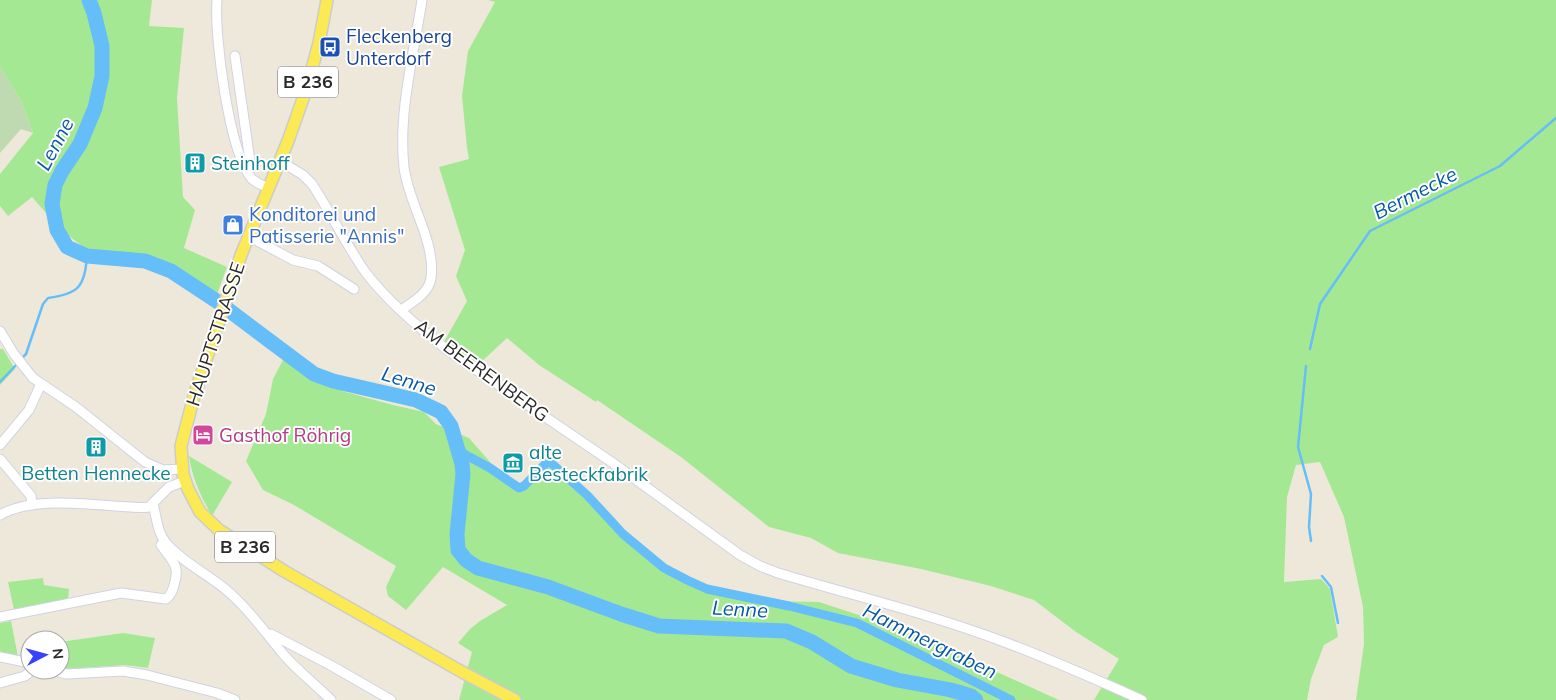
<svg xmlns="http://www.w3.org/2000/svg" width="1556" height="700" font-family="Mulish,sans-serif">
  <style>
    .green { fill: #a5e893 }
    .cemetery { fill: #bfd9b1 }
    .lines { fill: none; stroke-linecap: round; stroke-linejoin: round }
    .stream { stroke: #66bef8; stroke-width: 2.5 }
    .canal { stroke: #66bef8; stroke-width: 9 }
    .river { stroke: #66bef8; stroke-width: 15 }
    .minor-casing { stroke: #d0d2e4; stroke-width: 11 }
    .major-casing { stroke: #ccc; stroke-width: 14 }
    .minor { stroke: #fff; stroke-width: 9 }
    .major { stroke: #fbea53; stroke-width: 11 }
    .labels { text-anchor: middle; stroke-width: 4; stroke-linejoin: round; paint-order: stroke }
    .shield { fill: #fff; stroke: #6a6a6a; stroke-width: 1 }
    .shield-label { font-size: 18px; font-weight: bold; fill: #2a2a2a }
    .transit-label { font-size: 19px; fill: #164399; stroke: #fff; text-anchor: start }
    .culture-label { font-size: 19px; fill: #0d838f; stroke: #fff; text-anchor: start }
    .shop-label { font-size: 19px; fill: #366cbe; stroke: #fff; text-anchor: start }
    .street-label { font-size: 19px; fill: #2a2a2a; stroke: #fff }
    .hotel-label { font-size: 19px; fill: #b23c85; stroke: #fff; text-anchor: start }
    .water-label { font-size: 20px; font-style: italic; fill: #0358a6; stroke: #fff }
  </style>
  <rect width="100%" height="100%" fill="#eee8db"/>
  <g class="green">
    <polygon points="0,0 152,0 149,26 184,28 177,98 183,197 195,210 184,248 227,267 216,297 175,268 145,257 87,250 60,229 32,197 8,216 0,206 0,174 33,133 20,99 0,67"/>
    <polygon points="488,0 1556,0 1556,700 1356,700 1364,644 1363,607 1344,517 1320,462 1296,465 1287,497 1284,582 1321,579 1330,589 1338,637 1324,645 1311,679 1307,700 1094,700 1119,659 1076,632 1034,600 991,586 921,569 838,553 811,538 769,527 681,457 597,400 596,402 539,365 507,338 478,365 444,342 467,301 456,276 465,250 439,167 469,159 467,148 462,96 468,51 495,2"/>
    <polygon points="0,349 3,349 15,369 0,385"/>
    <polygon points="283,360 342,391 393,405 424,412 436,424 469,438 504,478 516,487 524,486 548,461 587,495 623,534 664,568 687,580 707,589 769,601 819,602 868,618 917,636 1059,700 459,700 472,652 458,643 470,629 480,621 507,605 443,567 406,610 388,596 386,587 396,566 294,505 263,490 246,461 266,414 273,379"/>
    <path d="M189 456 232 482 212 516C201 497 192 478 189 456Z"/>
    <polygon points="43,578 44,585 69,589 68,600 14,610 8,582"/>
    <polygon points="11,621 18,657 0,654 0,623"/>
    <polygon points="123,633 155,638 148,668 125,665 67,669 60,668 60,642"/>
  </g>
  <polygon class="cemetery" points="0,67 20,99 33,133 21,129 0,153"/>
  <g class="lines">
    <g class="stream">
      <polyline points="1310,349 1320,304 1370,231 1500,166 1556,118"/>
      <path d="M21 359 26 354 43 304 48 298C79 294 85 286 87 256"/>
      <polyline points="1306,366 1298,447 1311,494 1309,527 1311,541"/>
      <polyline points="0,382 18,363"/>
      <polyline points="1322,576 1331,587 1338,623"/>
    </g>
    <polyline class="canal" points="456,446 464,454 490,468 519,488 524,486 548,461 550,462 587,495 623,534 664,568 687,580 707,589 789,606 857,623 1011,700"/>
    <polyline class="river" points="89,0 94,13 102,46 102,76 95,108 80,144 62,171 55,185 52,204 57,230 67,247 87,256 145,261 171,271 218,302 314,374 333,381 416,400 441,412 451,426 462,464 463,474 457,534 458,550 466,560 478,568 548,587 621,614 659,626 786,631 812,642 851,666 897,680 951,690 971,696 976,700"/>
    <g class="minor-casing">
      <g id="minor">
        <path d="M217 0C214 35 229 153 252 179 257 183 263 186 269 188"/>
        <polyline points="235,56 249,154 250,163 247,171"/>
        <path d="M280 161 303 175 312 184C331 213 346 245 366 273 389 303 420 329 450 352L613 463 740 555 760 566 778 573C851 595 927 613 999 640 1048 658 1095 679 1142 700"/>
        <polyline points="248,236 293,260 318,266 354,289"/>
        <path d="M401 310C413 302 429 293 431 278 436 241 408 203 404 167 398 113 414 53 422 0"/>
        <polyline points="0,331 14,354 33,378 76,407 145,462 163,470 182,469"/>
        <polyline points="0,445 29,410 41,384"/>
        <polyline points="0,459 31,496 32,505"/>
        <path d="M153 504C157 518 157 532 166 543 184 564 212 576 232 595 252 613 267 635 284 655 298 671 316 685 331 700"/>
        <path d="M0 515C29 498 81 503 114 506 125 506 138 509 149 507L169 487 185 481"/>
        <path d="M0 617 121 593 166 599C171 595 173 590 174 585 181 565 171 560 161 545"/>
        <polyline points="271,634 332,666 391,700"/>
        <polyline points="0,657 30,663"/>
        <polyline points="50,670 67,674 123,671 147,675 217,693 235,700"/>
        <polyline points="0,683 25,676 32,670"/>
      </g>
    </g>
    <g class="major-casing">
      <polyline id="major" points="327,0 319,43 306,90 288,141 241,255 194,396 181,446 183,474 188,489 200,512 219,530 284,571 464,673 515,700"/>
    </g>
    <use href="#minor" class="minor"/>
    <use href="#major" class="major"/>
  </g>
  <defs>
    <g id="bus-square" transform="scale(1.125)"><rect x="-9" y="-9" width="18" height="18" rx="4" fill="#1a4fb4" stroke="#fff"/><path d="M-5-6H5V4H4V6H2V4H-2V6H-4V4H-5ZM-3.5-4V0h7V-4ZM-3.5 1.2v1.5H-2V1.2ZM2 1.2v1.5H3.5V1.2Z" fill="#fff"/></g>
    <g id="building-square" transform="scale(1.125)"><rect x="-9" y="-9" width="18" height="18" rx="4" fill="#0f9aa8" stroke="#fff"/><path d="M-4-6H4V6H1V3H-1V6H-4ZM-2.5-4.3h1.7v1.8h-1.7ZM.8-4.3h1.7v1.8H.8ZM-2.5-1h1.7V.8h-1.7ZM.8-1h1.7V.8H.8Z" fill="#fff"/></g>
    <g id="shop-square" transform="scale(1.125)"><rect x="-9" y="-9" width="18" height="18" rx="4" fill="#3f7fe0" stroke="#fff"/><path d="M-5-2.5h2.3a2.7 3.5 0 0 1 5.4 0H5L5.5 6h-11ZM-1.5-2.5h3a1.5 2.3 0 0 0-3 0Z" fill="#fff"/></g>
    <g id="hotel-square" transform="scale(1.125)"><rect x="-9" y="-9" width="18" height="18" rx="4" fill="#d1479c" stroke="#fff"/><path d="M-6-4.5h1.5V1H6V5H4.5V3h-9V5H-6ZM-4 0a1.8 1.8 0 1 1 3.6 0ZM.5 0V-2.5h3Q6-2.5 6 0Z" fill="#fff"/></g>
    <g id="museum-square" transform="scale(1.125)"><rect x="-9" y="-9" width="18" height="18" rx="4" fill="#0f9aa8" stroke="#fff"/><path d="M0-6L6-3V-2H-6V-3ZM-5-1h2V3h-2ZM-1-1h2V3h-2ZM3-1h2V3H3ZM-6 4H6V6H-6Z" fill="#fff"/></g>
  </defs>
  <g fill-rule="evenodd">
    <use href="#bus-square" x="330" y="47"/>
    <use href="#building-square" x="195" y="163"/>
    <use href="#shop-square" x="233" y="225"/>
    <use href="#hotel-square" x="203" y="435"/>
    <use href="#building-square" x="96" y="447"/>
    <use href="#museum-square" x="513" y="463"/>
  </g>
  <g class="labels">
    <g class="shield">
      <rect x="278" y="66.5" width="60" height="31" rx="4"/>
      <rect x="215" y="531.5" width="60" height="31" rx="4"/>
    </g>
    <g class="shield-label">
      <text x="308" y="88">B 236</text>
      <text x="245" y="553">B 236</text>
    </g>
    <g class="transit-label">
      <text x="346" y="43">Fleckenberg<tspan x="346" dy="22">Unterdorf</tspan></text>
    </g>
    <g class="culture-label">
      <text x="211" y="170">Steinhoff</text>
      <text x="529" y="459">alte<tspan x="529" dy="22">Besteckfabrik</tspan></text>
      <text x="96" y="480" text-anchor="middle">Betten Hennecke</text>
    </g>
    <g class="shop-label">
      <text x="249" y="221">Konditorei und<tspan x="249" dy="22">Patisserie "Annis"</tspan></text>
    </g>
    <g class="street-label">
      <text transform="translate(215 334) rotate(-72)" y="7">HAUPTSTRASSE</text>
      <text transform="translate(482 370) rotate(36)" y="7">AM BEERENBERG</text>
    </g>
    <g class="hotel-label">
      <text x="219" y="442">Gasthof Röhrig</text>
    </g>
    <g class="water-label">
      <text transform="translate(55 144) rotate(-62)" y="7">Lenne</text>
      <text transform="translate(1415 193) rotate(-27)" y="7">Bermecke</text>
      <text transform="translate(409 381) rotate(17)" y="7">Lenne</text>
      <text transform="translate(740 609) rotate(3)" y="7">Lenne</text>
      <text transform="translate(930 641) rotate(26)" y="7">Hammergraben</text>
    </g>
  </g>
  <g transform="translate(45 655) rotate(84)"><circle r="24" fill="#ffffff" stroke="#aaaaaa"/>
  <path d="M0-4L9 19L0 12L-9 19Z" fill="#3742ff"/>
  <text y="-8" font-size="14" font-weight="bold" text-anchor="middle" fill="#2a2a2a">N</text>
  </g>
</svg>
